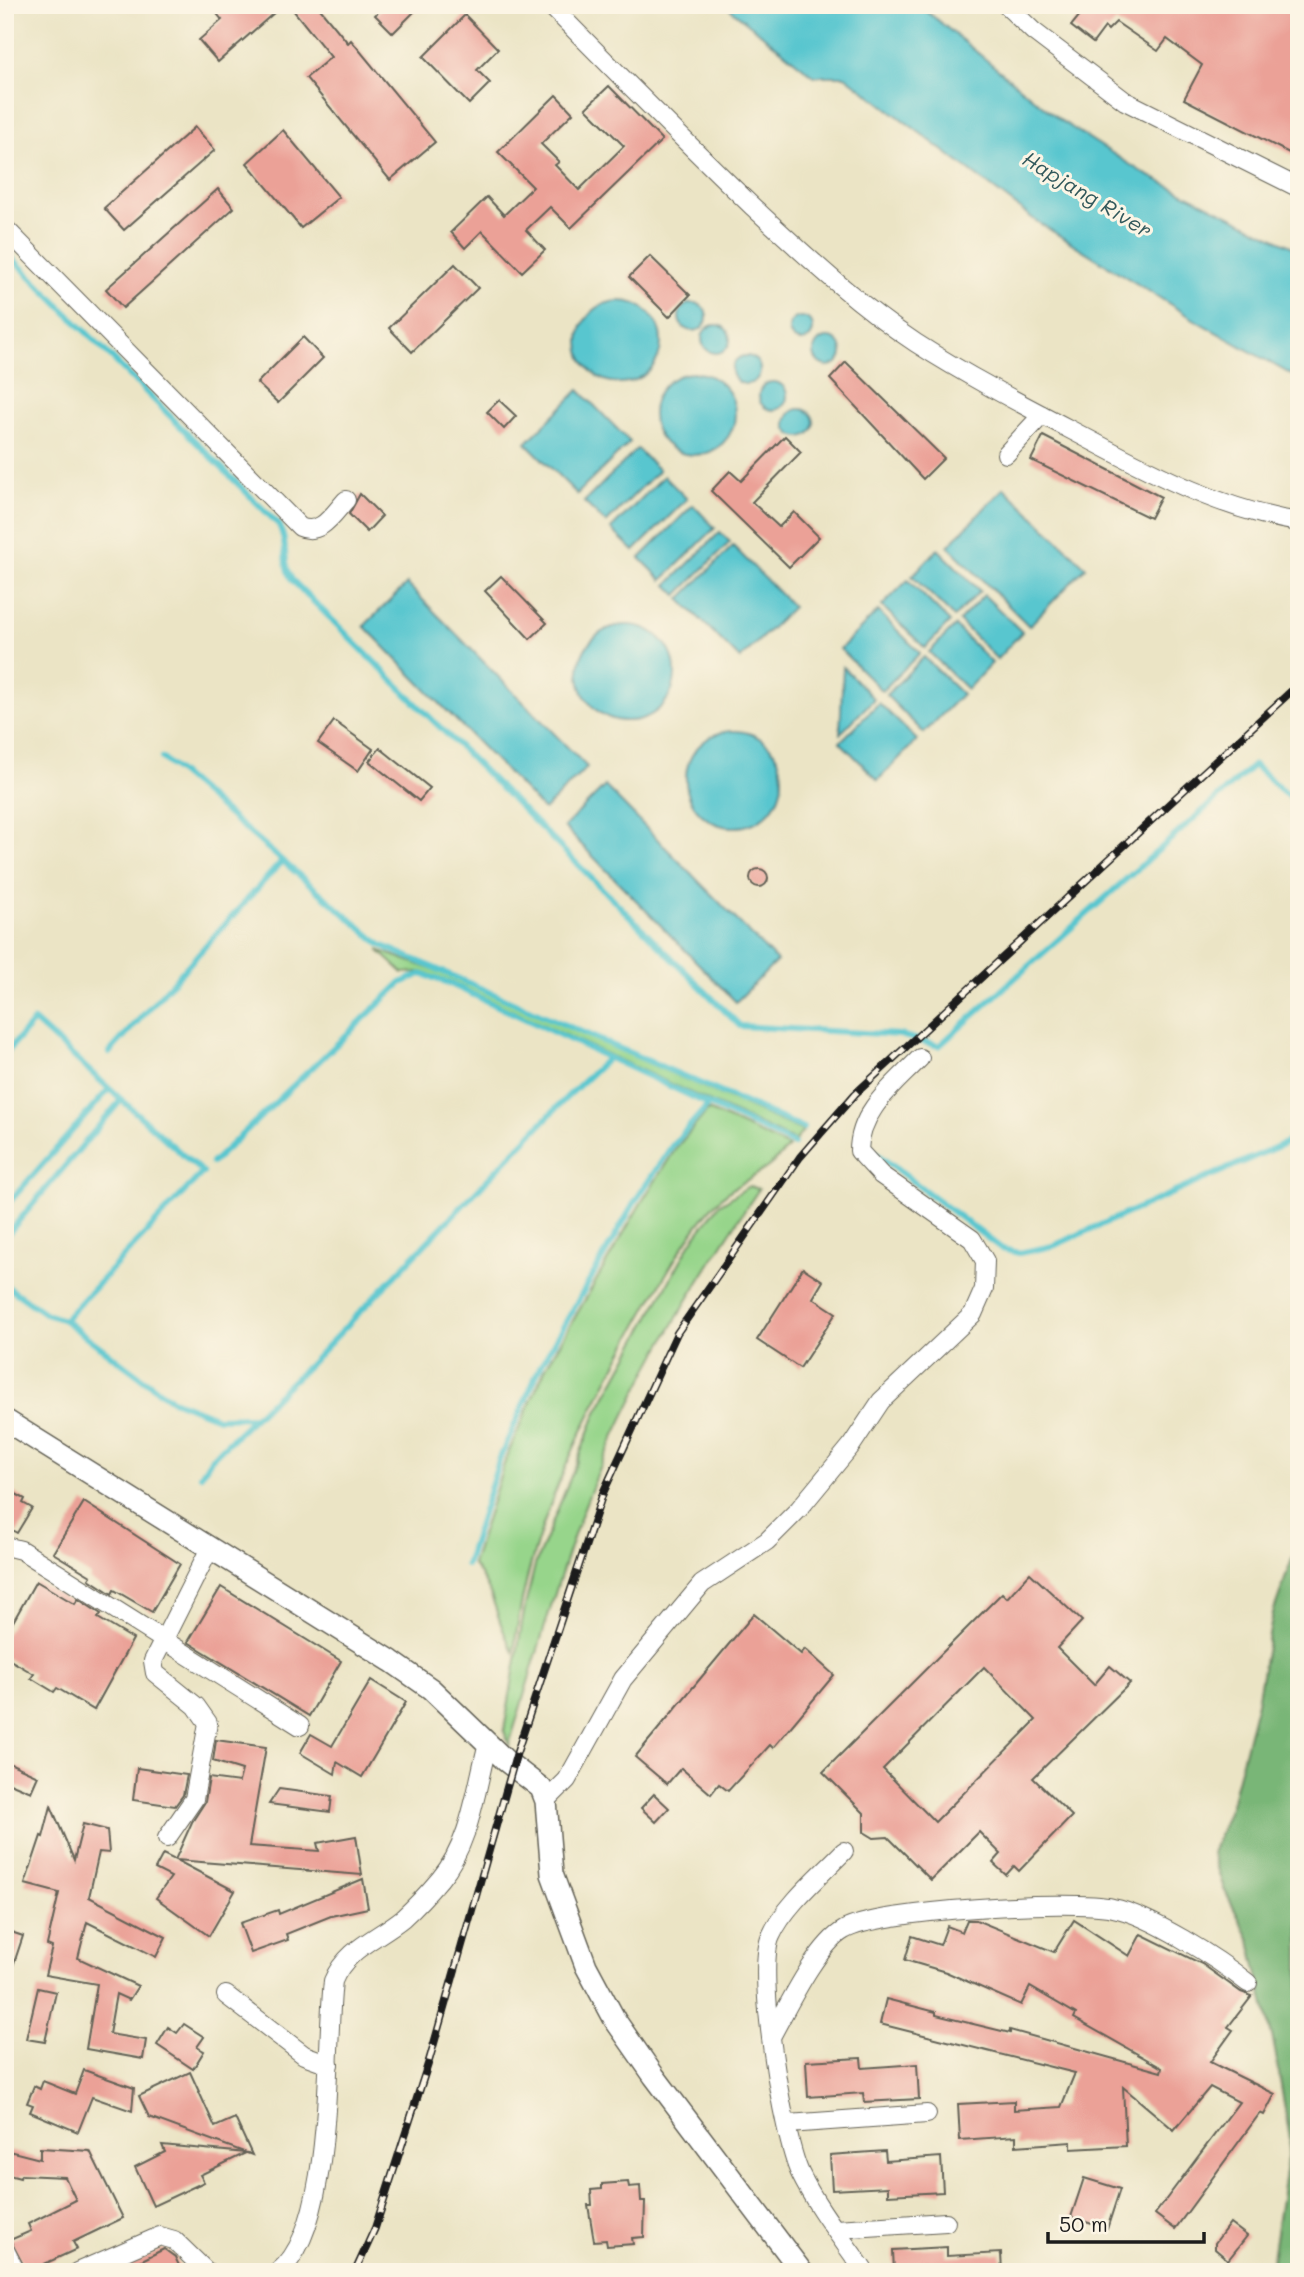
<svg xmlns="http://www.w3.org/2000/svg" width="1304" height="2277" font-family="Mali,sans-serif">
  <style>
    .green { fill: #97d58b; stroke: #5a7854; stroke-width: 2 }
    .forest { fill: #79b677; stroke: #4a694a; stroke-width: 2 }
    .water { fill: #58c6cf; stroke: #3a7176; stroke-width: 2 }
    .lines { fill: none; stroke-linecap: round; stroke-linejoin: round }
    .stream { stroke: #58c6cf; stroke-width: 6 }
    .building { fill: #eba197; fill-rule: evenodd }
    .minor-casing { stroke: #646257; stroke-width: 20 }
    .tertiary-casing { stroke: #646257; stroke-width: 24 }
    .minor { stroke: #fff; stroke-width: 18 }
    .tertiary { stroke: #fff; stroke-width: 21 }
    .rail-casing { stroke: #1c1c1c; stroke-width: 8 }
    .rail { stroke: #fcf5e5; stroke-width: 5; stroke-dasharray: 16; stroke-linecap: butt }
    .labels { text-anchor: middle; stroke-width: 6; stroke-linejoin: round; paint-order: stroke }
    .water-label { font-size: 21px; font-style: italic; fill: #31585b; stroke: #fcf5e5 }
  </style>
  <rect width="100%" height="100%" fill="#fcf5e5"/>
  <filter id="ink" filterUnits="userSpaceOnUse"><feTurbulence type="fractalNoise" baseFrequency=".0143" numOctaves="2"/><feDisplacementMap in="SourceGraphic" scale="14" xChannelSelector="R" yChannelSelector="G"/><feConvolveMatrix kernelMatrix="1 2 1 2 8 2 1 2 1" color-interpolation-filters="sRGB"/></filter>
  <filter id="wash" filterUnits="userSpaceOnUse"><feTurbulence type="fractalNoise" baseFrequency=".00686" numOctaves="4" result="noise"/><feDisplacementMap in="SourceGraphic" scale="28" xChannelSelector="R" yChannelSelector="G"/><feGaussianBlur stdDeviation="1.57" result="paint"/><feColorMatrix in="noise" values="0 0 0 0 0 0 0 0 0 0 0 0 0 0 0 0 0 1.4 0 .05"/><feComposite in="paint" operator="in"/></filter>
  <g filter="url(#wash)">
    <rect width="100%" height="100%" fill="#ebe4c5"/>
    <g class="green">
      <polygon points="378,950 451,976 803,1131 795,1141 448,981 421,972 403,973"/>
      <path d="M708 1110 789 1147C782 1154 774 1163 765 1169 747 1181 729 1188 714 1205 683 1240 662 1282 639 1322 582 1424 526 1534 514 1652 494 1621 499 1596 472 1564L506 1458 545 1369 641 1203 676 1148Z"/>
      <path d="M749 1186 759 1189C688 1293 623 1402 579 1521 553 1594 532 1671 509 1745L504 1731 525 1606 535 1565 597 1412 691 1242 719 1205Z"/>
    </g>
    <polygon class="forest" points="1299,1539 1299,2272 1270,2272 1290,2139 1275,2050 1250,1940 1224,1889 1212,1853 1231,1804 1257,1702 1273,1613"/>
    <g class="water">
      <polygon points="725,5 919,5 1060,120 1145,174 1299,250 1299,379 1200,323 1036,221 845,76 814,76"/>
      <circle cx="620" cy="342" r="41"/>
      <circle cx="693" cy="317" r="14"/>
      <circle cx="801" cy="329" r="12"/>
      <circle cx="716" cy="339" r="14"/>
      <circle cx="828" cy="352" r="14"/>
      <circle cx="746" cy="370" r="14"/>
      <circle cx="694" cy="414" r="41"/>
      <circle cx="773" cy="396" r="14"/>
      <polygon points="579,390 630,442 577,494 526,443"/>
      <circle cx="800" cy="423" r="14"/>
      <polygon points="637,449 659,470 606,523 584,502"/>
      <polygon points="664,476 687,499 634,551 611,529"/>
      <polygon points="1004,488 1086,567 1029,626 948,546"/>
      <polygon points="693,505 715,528 662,580 640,558"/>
      <polygon points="720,532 730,542 677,595 667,585"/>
      <polygon points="733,546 793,607 740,659 680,599"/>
      <polygon points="938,549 980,591 954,617 912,576"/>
      <polygon points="908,580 950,622 925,648 882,606"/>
      <polygon points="407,584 587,767 544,810 364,626"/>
      <polygon points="984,595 1022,632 997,659 959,621"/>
      <polygon points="878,611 920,653 882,691 840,649"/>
      <circle cx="627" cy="673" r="48"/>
      <polygon points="955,626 992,663 967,689 929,652"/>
      <polygon points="924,657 962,694 924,733 886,695"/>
      <polygon points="843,667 874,699 840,734"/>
      <polygon points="879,703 917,740 878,780 840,742"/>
      <circle cx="734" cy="779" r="48"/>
      <polygon points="605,786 777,961 736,1002 564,827"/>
    </g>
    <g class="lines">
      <g class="stream">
        <path d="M5 251 279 525C289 544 281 562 292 580L740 1026 900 1035 939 1046 1254 765 1299 806"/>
        <polyline points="162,758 381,945 803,1128"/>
        <polyline points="109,1053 282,861"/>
        <polyline points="5,1054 34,1021 203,1173"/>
        <polyline points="865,1145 1002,1249 1019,1253 1053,1246 1299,1137"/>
        <polyline points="212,1163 401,983 421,974 446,982 794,1144"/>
        <polyline points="5,1207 109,1089"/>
        <polyline points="5,1237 121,1100"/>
        <polyline points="5,1285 46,1314 64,1320 170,1399 218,1418 254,1417"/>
        <polyline points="64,1320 203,1172"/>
        <polyline points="201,1475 211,1459 308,1366 566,1098 607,1059"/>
        <polyline points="466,1565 500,1458 540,1367 636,1200 672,1146 708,1105"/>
      </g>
    </g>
    <g id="blocks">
      <g class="building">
        <polygon points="210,5 283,5 218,62 199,40 222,20"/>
        <polygon points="289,5 317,5 348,43 351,40 435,142 390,180 306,78 331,57"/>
        <polygon points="385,5 421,5 393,33 375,15"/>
        <polygon points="1088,5 1299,5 1299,158 1184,99 1202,65 1167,39 1158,51 1116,22 1108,30 1105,27 1093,43 1071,26"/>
        <polygon points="465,15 498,49 477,70 490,83 469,104 423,57"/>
        <polygon points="609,86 662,140 571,228 550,207 526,230 545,250 522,272 482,231 465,248 451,232 487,197 504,215 533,187 498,152 556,95 573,113 541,144 559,162 555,165 579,190 624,146 586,108"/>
        <polygon points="195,127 215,150 124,230 104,208"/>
        <polygon points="283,130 339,197 301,228 247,163"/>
        <polygon points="218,189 234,208 123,308 106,289"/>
        <polygon points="650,256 690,295 669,317 629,277"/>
        <polygon points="455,264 478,288 412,352 389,328"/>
        <polygon points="303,337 323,358 278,403 257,383"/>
        <polygon points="846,362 944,458 923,479 830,379"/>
        <polygon points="499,400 516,416 504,429 487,412"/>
        <polygon points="785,436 801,452 752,502 779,527 794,512 819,537 789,567 711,491 730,471 741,481"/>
        <polygon points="1043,436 1161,497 1150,518 1031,460"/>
        <polygon points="360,494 382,516 367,532 349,514"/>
        <polygon points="501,576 547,623 530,639 485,591"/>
        <polygon points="334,721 373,749 358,771 318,743"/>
        <polygon points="380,748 430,788 419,801 369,761"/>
        <circle cx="759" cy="878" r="9"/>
        <polygon points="803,1268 823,1281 813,1298 836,1313 800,1368 757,1340"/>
        <polygon points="5,1488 25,1499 23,1503 32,1508 17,1533 8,1528 5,1532"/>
        <polygon points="84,1502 180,1564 152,1612 114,1590 112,1594 89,1579 91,1576 53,1553"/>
        <path d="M1030 1573 1082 1621 1057 1648 1094 1685 1110 1666 1130 1683 1033 1778 1072 1816 1019 1871 1014 1866 1006 1875 993 1863 1001 1854 979 1832 931 1880 888 1837 874 1838 864 1832V1813L823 1772 1002 1593 1007 1598ZM984 1667 1036 1720 935 1822 883 1769Z"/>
        <polygon points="36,1581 75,1604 78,1599 101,1614 98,1618 133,1639 94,1710 57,1688 54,1692 31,1678 34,1674 5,1657 5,1636"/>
        <polygon points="221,1587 341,1661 309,1716 188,1642"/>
        <polygon points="754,1614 801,1654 805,1649 834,1675 773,1748 770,1745 728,1791 719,1784 711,1794 681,1768 667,1784 635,1757"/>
        <polygon points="371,1680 406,1702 362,1777 337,1762 335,1774 300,1753 311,1734 332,1746"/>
        <polygon points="216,1740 266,1747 249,1846 319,1851 317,1843 356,1836 362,1875 176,1860 235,1891 209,1936 156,1898 171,1877 155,1869 163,1854 175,1860 192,1822 205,1802 209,1778 239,1782 242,1770 213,1761"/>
        <polygon points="5,1761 38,1776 31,1792 5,1781"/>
        <polygon points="137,1768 187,1775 183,1795 175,1806 133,1800"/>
        <polygon points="279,1789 332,1796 330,1812 269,1804"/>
        <polygon points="654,1794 669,1808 656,1822 641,1808"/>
        <polygon points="51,1806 74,1860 83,1824 107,1830 109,1853 99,1852 89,1897 166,1937 156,1957 87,1922 78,1958 138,1986 129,2000 116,1994 109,2034 146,2040 143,2059 86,2049 97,1984 45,1975 52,1947 47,1945 59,1893 25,1884 41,1836 43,1837"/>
        <polygon points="363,1879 368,1908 331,1916 286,1934 288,1940 251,1953 240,1923 278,1910 279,1914"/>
        <polygon points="967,1920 976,1920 1054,1952 1074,1920 1129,1956 1141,1934 1202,1964 1241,1992 1252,1996 1228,2027 1233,2030 1210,2062 1275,2094 1264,2115 1260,2113 1175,2229 1155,2214 1239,2102 1210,2087 1174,2130 1123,2087 1126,2146 1071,2149 1071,2142 1016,2146 1016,2136 960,2140 958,2104 1014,2101 1014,2110 1061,2107 1075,2073 880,2024 886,1999 936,2012 936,2015 1010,2033 1010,2030 1161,2072 1162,2068 1074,2018 1076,2014 1030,1987 1021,2005 946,1972 905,1960 912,1936 940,1945 947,1926 962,1932"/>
        <polygon points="5,1930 23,1936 8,1981 5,1981"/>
        <polygon points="38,1988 56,1992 45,2042 26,2039"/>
        <polygon points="184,2024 204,2037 197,2047 204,2051 193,2069 157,2045 168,2027 177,2033"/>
        <polygon points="861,2058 862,2068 917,2064 919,2099 864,2102 863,2093 808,2097 806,2061"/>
        <polygon points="84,2070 134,2088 132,2111 92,2097 78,2132 30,2112 33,2105 27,2103 34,2086 40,2089 43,2081 75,2094"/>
        <polygon points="190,2072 215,2127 235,2118 252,2155 149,2117 139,2096"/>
        <polygon points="162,2145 246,2153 200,2175 204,2182 153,2206 135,2167 165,2152"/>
        <polygon points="40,2148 90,2151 123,2218 73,2242 77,2249 27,2272 10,2240 31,2231 28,2224 76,2200 65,2177 21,2175 20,2178 5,2174 5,2150 40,2159"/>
        <polygon points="885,2151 886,2161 941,2157 943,2192 888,2195 888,2187 832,2190 830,2155"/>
        <polygon points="1084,2178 1120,2189 1107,2229 1071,2217"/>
        <polygon points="628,2182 629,2187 640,2186 641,2201 645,2201 644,2237 632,2238 633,2244 607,2246 606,2240 594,2241 588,2205 592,2205 591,2190 602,2189 602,2184"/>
        <polygon points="1230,2223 1247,2236 1228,2260 1215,2249 1215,2243"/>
        <polygon points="947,2247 947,2256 1001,2253 1002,2272 894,2272 893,2250"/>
        <polygon points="164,2249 175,2257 182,2272 118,2272"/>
      </g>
    </g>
  </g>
  <g filter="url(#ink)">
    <use href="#blocks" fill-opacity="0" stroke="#646257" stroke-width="2"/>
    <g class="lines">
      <g class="minor-casing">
        <g id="minor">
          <path d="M550 5C617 73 684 141 753 207 805 255 857 304 916 343 972 379 1033 410 1092 441 1156 475 1226 511 1299 522"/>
          <polyline points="1006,5 1033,31 1125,101 1299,188"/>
          <path d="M5 228 300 527C321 536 333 514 346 500"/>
          <polyline points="1006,454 1042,415"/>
          <polyline points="5,1546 21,1550 300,1726"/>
          <path d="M546 1801 567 1780 623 1679 702 1584 767 1541 799 1509 851 1446 881 1401 973 1314 984 1289 985 1261 972 1239 881 1175 859 1151C859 1111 894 1085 920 1058"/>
          <polyline points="167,1838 194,1799 208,1723 196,1706 155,1673 153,1661 210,1548"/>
          <path d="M844 1851C822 1874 784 1906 771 1936 755 1970 783 2137 800 2173 817 2208 843 2240 865 2272"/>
          <polyline points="226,1995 304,2055 329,2064"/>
          <path d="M772 2035C787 2008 817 1945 844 1930 877 1910 1072 1899 1113 1908 1150 1915 1218 1959 1248 1983"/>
          <polyline points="788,2124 927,2114"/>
          <polyline points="836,2229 946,2222"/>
          <polyline points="5,2250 16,2272"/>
          <polyline points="77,2272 160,2236 174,2240 207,2272"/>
          <path d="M278 2272C335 2228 325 2049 333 1981 346 1949 377 1939 403 1918 416 1906 429 1892 440 1879 471 1843 476 1787 488 1743"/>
        </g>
      </g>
      <g class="tertiary-casing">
        <polyline id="tertiary" points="5,1420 391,1661 431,1689 506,1761 541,1788 546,1801 552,1874 586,1966 615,2020 654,2076 802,2272"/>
      </g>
      <use href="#minor" class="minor"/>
      <use href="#tertiary" class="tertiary"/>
      <g class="rail-casing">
        <polyline id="rail" points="355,2272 375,2228 429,2061 517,1752 603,1493 677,1333 800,1157 855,1094 1299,684"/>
      </g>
      <use href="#rail" class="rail"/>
    </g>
  </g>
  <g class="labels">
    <g class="water-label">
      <text transform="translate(1087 195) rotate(31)" y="7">Hapjang River</text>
    </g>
  </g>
  <rect width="1304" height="2277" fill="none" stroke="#fcf5e5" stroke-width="28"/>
  <path d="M1048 2232v10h156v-10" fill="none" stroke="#1c1c1c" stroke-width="3.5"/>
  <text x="1059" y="2232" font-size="21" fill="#1c1c1c" stroke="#fcf5e5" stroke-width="5" paint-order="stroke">50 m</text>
</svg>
